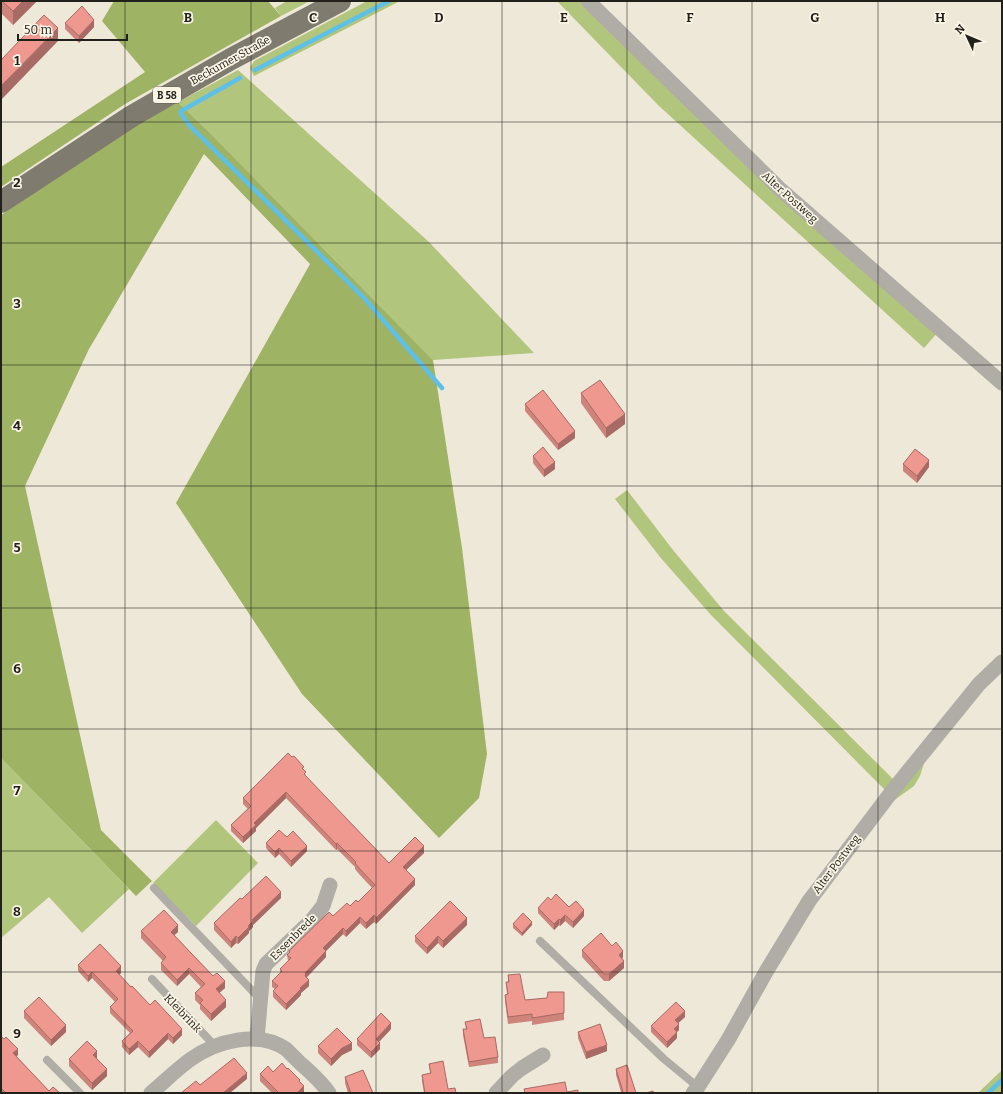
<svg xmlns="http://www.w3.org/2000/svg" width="1003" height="1094" font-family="Bitter,serif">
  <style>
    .green { fill: #b1c57c }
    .forest { fill: #9eb364 }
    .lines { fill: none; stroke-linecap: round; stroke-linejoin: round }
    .stream { stroke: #5fc0e7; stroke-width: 4.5 }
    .lane { stroke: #afada6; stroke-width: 8 }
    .street { stroke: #afada6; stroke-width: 15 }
    .primary { stroke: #7f7b6f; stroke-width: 22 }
    .wall { fill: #ce837b }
    .shaded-wall { fill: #a76a64 }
    .building { fill: #ef988f; stroke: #a76a64 }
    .grid { fill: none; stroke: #22201a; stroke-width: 1; stroke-opacity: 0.55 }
    .labels { text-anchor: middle; stroke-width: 3.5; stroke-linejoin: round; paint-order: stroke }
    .shield { fill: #fbf5e6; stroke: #636057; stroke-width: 1 }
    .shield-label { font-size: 10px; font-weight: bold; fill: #22201a }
    .street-label { font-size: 11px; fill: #22201a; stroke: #fbf5e6 }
    .grid-label { font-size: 13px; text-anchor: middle; font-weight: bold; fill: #22201a; stroke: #fbf5e6; stroke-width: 3.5; stroke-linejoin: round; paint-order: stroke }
  </style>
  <rect width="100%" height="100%" fill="#eee8d9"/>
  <g class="green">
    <polygon points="287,1 310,1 281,16 275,8"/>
    <polygon points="367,1 400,1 254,76 250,68 254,61"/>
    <polygon points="557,1 584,1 939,331 924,348 658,105"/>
    <polygon points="238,70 429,242 534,353 433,360 213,136 178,102"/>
    <polygon points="627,490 673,550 724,611 894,780 885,790 711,615 660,557 615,499"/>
    <polygon points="927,753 920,776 914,786 889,804"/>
    <polygon points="1,758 129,889 82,933 49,897 1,938"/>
    <polygon points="216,820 258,863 196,926 153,883"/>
    <polygon points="1002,1070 1002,1093 978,1093"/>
  </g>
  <g class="forest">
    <polygon points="114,1 268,1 281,16 125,104 1,187 1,167 145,72 102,21"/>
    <polygon points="178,102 213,136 433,360 462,548 487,754 479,798 439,838 302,694 176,503 310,264 204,154 89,349 25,486 101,830 152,881 136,896 1,758 1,215 137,124"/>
  </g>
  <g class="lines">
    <g class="stream">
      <polyline points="255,70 389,1"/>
      <polyline points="240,78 181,111 181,114 190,126 365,299 442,388"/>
      <polyline points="988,1093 1002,1080"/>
    </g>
    <g class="lane">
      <polyline points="154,888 260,999"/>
      <polyline points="540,941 664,1059 698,1087"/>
      <polyline points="152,979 215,1046"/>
      <polyline points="47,1060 80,1093"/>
    </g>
    <g class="street">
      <polyline points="588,1 781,190 1002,383"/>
      <polyline points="257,1039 263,971 266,964 312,920 323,906 330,885"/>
      <path d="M151 1093C164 1082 177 1069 191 1059 217 1041 257 1030 286 1049 290 1053 295 1058 299 1062 309 1071 321 1081 329 1093"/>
      <polyline points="496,1093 512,1076 522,1068 543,1055"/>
      <polyline points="693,1093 698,1087 728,1040 767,970 809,901 893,790 979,684 1002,662"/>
    </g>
    <polyline class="primary" points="1,202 132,116 231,59 340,1"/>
  </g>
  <g class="wall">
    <polygon points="1,1 37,1 13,25 1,13"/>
    <polygon points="65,23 94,27 79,43 65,29"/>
    <polygon points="581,393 625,424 606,438 581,403"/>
    <polygon points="525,404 575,438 558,450 525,411"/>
    <polygon points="533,456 555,469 544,477 533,463"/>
    <polygon points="903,464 929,467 917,483 903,471"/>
    <polygon points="304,770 306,777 389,863 424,853 406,870 415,885 376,924 374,922 366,929 360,923 346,937 343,934 326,951 326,957 307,977 309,986 301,993 301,995 286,1010 273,997 273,991 275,989 272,987 272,981 280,973 280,969 288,961 287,955 289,953 289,951 333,916 358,902 372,888 359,874 355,869 355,867 337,849 336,850 286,798 256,828 256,831 243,843 231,831 231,825 248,809 243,804 243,798"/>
    <polygon points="287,837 307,851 291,867 279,854 275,858 266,848 266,843"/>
    <polygon points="281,898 253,925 253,927 249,931 249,933 238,944 236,943 231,948 214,930 214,923 242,899"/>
    <polygon points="551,900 569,907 584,916 573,928 565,921 560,926 559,925 554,930 538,913 538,908"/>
    <polygon points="513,924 532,925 522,936 513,928"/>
    <polygon points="467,925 443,948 438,943 427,954 415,942 415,936"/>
    <polygon points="141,931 178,932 174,935 213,976 225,988 219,993 226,1007 211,1021 200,1009 200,1005 195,1000 195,993 201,987 189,974 177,986 161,970 161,963 163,961 141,938"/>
    <polygon points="582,950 623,957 622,959 624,968 609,981 604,981 582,957"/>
    <polygon points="78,965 121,973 119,975 131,987 182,1035 173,1044 168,1039 149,1058 138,1047 129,1055 122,1047 122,1041 130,1033 110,1013 110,1007 115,1002 92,978 88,982 78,971"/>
    <polygon points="508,975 525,1000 547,998 564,992 564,1020 532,1025 532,1021 508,1024 505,1001 505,995 507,994 506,982 508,982"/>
    <polygon points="24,1011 66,1032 51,1046 24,1018"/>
    <polygon points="685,1017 678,1023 679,1030 677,1032 677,1038 667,1048 651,1032 651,1026"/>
    <polygon points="465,1022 484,1038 498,1057 498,1063 469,1067 463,1035 463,1029 466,1029"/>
    <polygon points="391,1029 379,1042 380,1049 371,1058 357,1045 357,1039"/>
    <polygon points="578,1032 607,1051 586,1059 578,1038"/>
    <polygon points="1,1036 18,1055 16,1056 49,1091 60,1093 1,1093"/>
    <polygon points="318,1046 352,1050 342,1055 331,1066 318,1053"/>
    <polygon points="97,1058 97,1059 107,1076 92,1090 69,1066 69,1059"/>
    <polygon points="429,1064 448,1089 456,1093 424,1093 422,1081 422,1075 430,1073"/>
    <polygon points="616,1069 636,1093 621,1092 616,1075"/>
    <polygon points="273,1072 300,1082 304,1093 272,1093 260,1081 260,1074"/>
    <polygon points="345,1077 373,1093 348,1093 345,1083"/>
  </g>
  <g class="shaded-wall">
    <polygon points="23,1 37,1 13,25 13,11"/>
    <polygon points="94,20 94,27 79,43 79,36"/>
    <polygon points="58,28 58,41 1,100 1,86"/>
    <polygon points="625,414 625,424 606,438 606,428"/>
    <polygon points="575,431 575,438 558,450 558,444"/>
    <polygon points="929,460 929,467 917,483 917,476"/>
    <polygon points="555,462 555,469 544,477 544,470"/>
    <polygon points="286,792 286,798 256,828 256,831 243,843 243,837 254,823"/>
    <polygon points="337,843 337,849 336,850 336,844"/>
    <polygon points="307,846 307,851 291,867 291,861"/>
    <polygon points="424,846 424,853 403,873 403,867"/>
    <polygon points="279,848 279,854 275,858 275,852"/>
    <polygon points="415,879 415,885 376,924 376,918"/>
    <polygon points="281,892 281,898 253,925 253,927 249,931 249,933 238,944 238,938 252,920"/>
    <polygon points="584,910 584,916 573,928 573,922"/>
    <polygon points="374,915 374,922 366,929 366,923"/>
    <polygon points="565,915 565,921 560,926 560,920"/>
    <polygon points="360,917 360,923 346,937 346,931"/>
    <polygon points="467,918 467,925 443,948 443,941"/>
    <polygon points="559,919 559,925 554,930 554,924"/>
    <polygon points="532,922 532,925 522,936 522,933"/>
    <polygon points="178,925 178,932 171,938 171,932"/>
    <polygon points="343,928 343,934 323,954 323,948"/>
    <polygon points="236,936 236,943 231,948 231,942"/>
    <polygon points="438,936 438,943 427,954 427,948"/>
    <polygon points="326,951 326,957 305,979 305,973"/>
    <polygon points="623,951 623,957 619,962 619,955"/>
    <polygon points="624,961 624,968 609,981 609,974"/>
    <polygon points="121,966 121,973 116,977 116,971"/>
    <polygon points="189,968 189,974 177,986 177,980"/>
    <polygon points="92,972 92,978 88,982 88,976"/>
    <polygon points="309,980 309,986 301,993 301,995 286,1010 286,1004 300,988"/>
    <polygon points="225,981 225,988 216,996 216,989"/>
    <polygon points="226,1000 226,1007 211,1021 211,1014"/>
    <polygon points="685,1011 685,1017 675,1026 675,1020"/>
    <polygon points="391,1023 391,1029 376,1045 376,1039"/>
    <polygon points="679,1024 679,1030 677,1032 677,1038 667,1048 667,1042 674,1029"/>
    <polygon points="66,1025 66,1032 51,1046 51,1040"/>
    <polygon points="182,1029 182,1035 173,1044 173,1038"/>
    <polygon points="168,1033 168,1039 149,1058 149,1052"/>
    <polygon points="138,1041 138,1047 129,1055 129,1049"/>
    <polygon points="352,1043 352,1050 342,1055 331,1066 331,1059 342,1048"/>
    <polygon points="380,1043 380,1049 371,1058 371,1052"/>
    <polygon points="607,1045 607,1051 586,1059 586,1052"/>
    <polygon points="18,1049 18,1055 13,1059 13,1053"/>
    <polygon points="97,1051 97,1058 93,1062 93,1055"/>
    <polygon points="107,1069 107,1076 92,1090 92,1083"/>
    <polygon points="247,1073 247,1079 230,1093 223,1093"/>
    <polygon points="304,1086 304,1093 297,1093"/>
  </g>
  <g class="building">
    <polygon points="2,1 23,1 13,11"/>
    <polygon points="82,6 94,20 79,36 65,23"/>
    <polygon points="44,15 58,28 1,86 1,60"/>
    <polygon points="600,380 625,414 606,428 581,393"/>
    <polygon points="543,390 575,431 558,444 525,404"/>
    <polygon points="543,447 555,462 544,470 533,456"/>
    <polygon points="915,449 929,460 917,476 903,464"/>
    <polygon points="288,753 292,757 294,756 304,767 302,768 306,772 304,774 389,863 415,837 424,846 403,867 415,879 376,918 374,915 366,923 360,917 346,931 343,928 323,948 326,951 305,973 306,974 305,976 309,980 300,988 301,989 286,1004 273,991 278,986 272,981 282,971 280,969 291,958 287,955 290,952 289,951 329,912 333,916 347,903 350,906 356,900 358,902 375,885 359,868 355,863 356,862 337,843 336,844 286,792 254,823 256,825 243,837 231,825 251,806 243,798"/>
    <polygon points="279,830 287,837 293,831 307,846 291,861 279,848 275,852 266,843"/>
    <polygon points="266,876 281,892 252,920 253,921 248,926 249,927 238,938 236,936 231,942 214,923 240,898 242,899"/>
    <polygon points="556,894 569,907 576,901 584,910 573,922 565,915 560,920 559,919 554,924 538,908 548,897 551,900"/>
    <polygon points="450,901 467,918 443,941 438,936 427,948 415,936"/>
    <polygon points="164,910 178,925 171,932 213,976 217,973 225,981 216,989 226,1000 211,1014 200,1003 203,1000 195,993 205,984 189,968 177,980 161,963 166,957 141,931"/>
    <polygon points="523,913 532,922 522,933 513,924"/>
    <polygon points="601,933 612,946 616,942 623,951 619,955 624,961 609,974 604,974 582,950"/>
    <polygon points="100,944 121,966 116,971 131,987 132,986 150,1005 155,1000 182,1029 173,1038 168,1033 149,1052 138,1041 129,1049 122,1041 133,1031 110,1007 118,999 92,972 88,976 78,965"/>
    <polygon points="520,974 525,1000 547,998 548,992 564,992 564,1013 532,1018 532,1014 508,1017 505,995 508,994 506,982 509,982 508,975"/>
    <polygon points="39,997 66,1025 51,1040 24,1011"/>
    <polygon points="676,1002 685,1011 675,1020 679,1024 674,1029 677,1032 667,1042 651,1026"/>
    <polygon points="381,1013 391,1023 376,1039 380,1043 371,1052 357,1039"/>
    <polygon points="480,1019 484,1038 495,1037 498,1057 469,1062 463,1029 467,1029 465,1022"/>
    <polygon points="600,1024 607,1045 586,1052 578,1032"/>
    <polygon points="337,1028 352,1043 342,1048 331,1059 318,1046"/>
    <polygon points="1,1036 4,1039 6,1037 18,1049 13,1053 49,1091 53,1087 60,1093 6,1093 1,1088"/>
    <polygon points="87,1041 97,1051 93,1055 107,1069 92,1083 69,1059"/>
    <polygon points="234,1058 247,1073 223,1093 181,1093 196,1081 200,1085"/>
    <polygon points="443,1061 448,1089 455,1088 456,1093 425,1093 422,1075 431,1073 429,1064"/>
    <polygon points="282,1063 287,1069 288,1068 300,1080 299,1081 304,1086 297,1093 279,1093 260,1074 268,1066 273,1072"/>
    <polygon points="627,1065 636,1093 620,1093 623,1092 616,1069"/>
    <polygon points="363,1070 373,1093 351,1093 345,1077"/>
    <polygon points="565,1082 567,1092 578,1090 578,1093 525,1093 524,1089"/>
    <polygon points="653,1091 654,1093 646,1093"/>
  </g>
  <path class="grid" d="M125 1V1093M251 1V1093M376 1V1093M502 1V1093M627 1V1093M752 1V1093M878 1V1093M1 122H1002M1 243H1002M1 365H1002M1 486H1002M1 608H1002M1 729H1002M1 851H1002M1 972H1002"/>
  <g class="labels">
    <rect class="shield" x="153" y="87" width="28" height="16" rx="3"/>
    <g class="shield-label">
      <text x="167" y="99">B 58</text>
    </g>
    <g class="street-label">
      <text transform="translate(230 60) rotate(-29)" y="4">Beckumer Straße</text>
      <text transform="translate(790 197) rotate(42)" y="4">Alter Postweg</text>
      <text transform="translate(836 864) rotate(-53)" y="4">Alter Postweg</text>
      <text transform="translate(293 937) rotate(-45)" y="4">Essenbrede</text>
      <text transform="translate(183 1013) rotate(46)" y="4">Kleibrink</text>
    </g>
  </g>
  <g class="grid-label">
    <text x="188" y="22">B</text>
    <text x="313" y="22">C</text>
    <text x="439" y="22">D</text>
    <text x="564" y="22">E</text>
    <text x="690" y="22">F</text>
    <text x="815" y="22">G</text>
    <text x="940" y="22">H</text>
    <text x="17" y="65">1</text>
    <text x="17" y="187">2</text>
    <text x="17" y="308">3</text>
    <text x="17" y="430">4</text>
    <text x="17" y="552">5</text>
    <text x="17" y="673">6</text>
    <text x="17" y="795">7</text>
    <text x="17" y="916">8</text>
    <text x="17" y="1038">9</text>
  </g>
  <rect width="1003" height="1094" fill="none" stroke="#22201a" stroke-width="4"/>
  <g transform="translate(967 36) rotate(314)" stroke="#fbf5e6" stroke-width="3" paint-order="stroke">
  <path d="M0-3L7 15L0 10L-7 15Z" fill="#22201a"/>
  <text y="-6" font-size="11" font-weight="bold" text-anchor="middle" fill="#22201a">N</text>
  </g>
  <path d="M18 34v6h109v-6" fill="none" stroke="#22201a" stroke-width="2"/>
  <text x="24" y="34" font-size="12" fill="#22201a" stroke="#fbf5e6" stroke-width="3" paint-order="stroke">50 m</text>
</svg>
